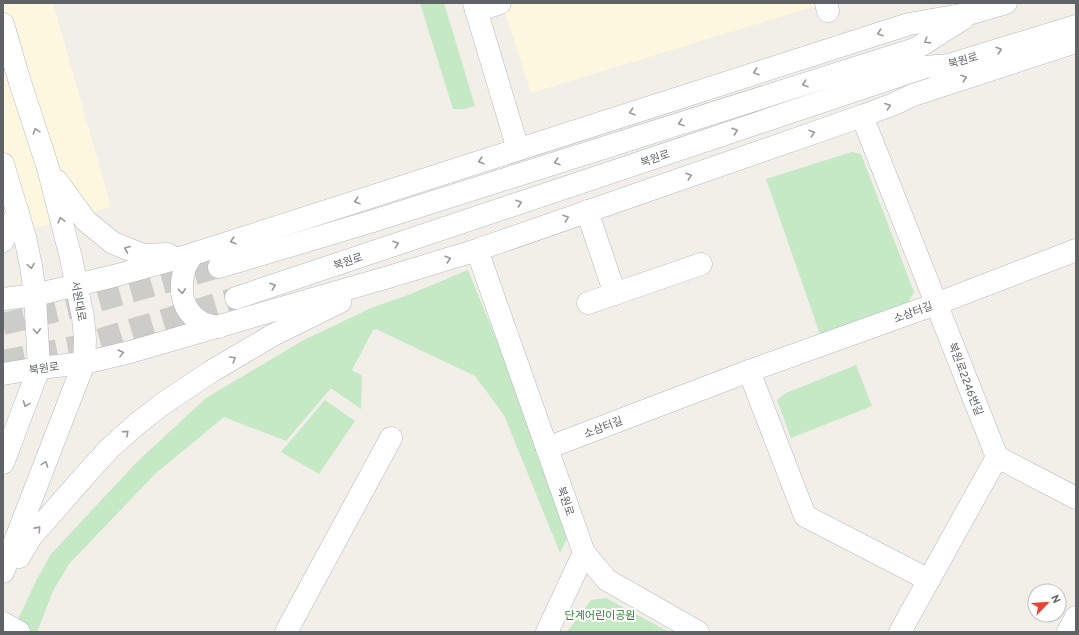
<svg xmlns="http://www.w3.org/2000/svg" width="1079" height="635" font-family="Overpass,'Noto Sans KR',sans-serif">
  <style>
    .commercial { fill: #fef7e0 }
    .green { fill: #c5e8c5 }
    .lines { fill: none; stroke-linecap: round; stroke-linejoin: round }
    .minor-tunnel { stroke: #ccccc8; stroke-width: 22; stroke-dasharray: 22 11; stroke-linecap: butt }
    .minor-casing { stroke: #b5b8bc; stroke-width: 23 }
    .minor { stroke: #fff; stroke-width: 22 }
    .oneway { stroke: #979a9d }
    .labels { text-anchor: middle; stroke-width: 4; stroke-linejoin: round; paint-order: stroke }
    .street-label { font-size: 11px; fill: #5f6368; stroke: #fff }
    .park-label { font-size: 11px; fill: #348238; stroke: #fff }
  </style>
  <rect width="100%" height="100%" fill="#f1efe8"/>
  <g class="commercial">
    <polygon points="3,3 53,3 111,207 3,237"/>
    <polygon points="502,3 825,3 531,93"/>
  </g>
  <g class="green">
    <polygon points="420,3 444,3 475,106 464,109 453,109"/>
    <polygon points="852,152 861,154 914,292 906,307 821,337 766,179"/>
    <polygon points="468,270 497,341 570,532 560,553 504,415 475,376 376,329 373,330 352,370 362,376 361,409 331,388 286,441 224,417 155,474 69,564 53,591 37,632 12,632 36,581 51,554 137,462 206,398 302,341 371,308 408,295"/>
    <polygon points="856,365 872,406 791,438 777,400 786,393"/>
    <polygon points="325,400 355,421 319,474 281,452"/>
    <polygon points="606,598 669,632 567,632 591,600"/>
  </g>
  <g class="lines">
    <g class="minor-tunnel">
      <polyline points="3,324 98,301 219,267"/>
      <polyline points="3,361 78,346 236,298"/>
    </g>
    <g class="minor-casing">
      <g id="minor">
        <polyline points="474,3 518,149"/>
        <polyline points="826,3 828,11"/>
        <polyline points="476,11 500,3"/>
        <polyline points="3,24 19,79 48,168 71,258 83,317 85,339 84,363 3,572"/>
        <polyline points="862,116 997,457"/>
        <polyline points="3,164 25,237 31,266 35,295 39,368 3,463"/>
        <polyline points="57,181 86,221 113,243 143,255 168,254"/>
        <polyline points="587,211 615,294"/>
        <polyline points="3,241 18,212"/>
        <polyline points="477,250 584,553 607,580 698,632"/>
        <path d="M193 254C190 259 185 265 184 271 179 291 182 311 201 322 206 325 213 326 219 327"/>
        <polyline points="219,267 373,221 915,49 963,19"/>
        <polyline points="236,298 925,67 949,65 1076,26"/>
        <polyline points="3,299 35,295 114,276 193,254 909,24 972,13 1006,3"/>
        <polyline points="588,303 701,264"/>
        <polyline points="749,371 805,516 929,580"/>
        <polyline points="3,374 39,368 84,363 130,352 392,276 477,250 862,116 894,104 913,95 1076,42"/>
        <polyline points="547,448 749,371 936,304 1076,250"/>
        <polyline points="997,457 1076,498"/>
        <polyline points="19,557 31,537 88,472 110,448 138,423 164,403 212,371 273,335 340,302"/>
        <polyline points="3,623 19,632"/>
        <polyline points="286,632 391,438"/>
        <polyline points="547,632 584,553"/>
        <polyline points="900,632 997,457"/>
        <polyline points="1068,632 1076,617"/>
      </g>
    </g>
    <use href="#minor" class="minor"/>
  </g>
  <defs><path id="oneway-chevron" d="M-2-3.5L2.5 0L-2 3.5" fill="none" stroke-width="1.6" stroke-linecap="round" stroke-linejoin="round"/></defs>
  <g class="oneway">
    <use href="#oneway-chevron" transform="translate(880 33) rotate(162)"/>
    <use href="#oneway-chevron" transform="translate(927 41) rotate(148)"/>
    <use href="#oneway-chevron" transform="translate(999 50) rotate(-17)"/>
    <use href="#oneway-chevron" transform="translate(756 72) rotate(162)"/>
    <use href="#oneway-chevron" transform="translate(964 78) rotate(-18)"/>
    <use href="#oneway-chevron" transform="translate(805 84) rotate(162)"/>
    <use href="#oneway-chevron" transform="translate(888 106) rotate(-20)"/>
    <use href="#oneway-chevron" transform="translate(632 112) rotate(162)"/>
    <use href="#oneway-chevron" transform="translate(681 123) rotate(162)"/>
    <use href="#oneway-chevron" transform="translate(36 131) rotate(-108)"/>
    <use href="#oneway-chevron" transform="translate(735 131) rotate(-19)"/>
    <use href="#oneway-chevron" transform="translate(812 133) rotate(-19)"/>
    <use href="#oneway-chevron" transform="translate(481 161) rotate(162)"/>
    <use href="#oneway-chevron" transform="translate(557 162) rotate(162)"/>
    <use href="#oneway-chevron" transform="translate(689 176) rotate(-19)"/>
    <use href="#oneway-chevron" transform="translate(357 201) rotate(162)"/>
    <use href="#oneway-chevron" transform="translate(519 203) rotate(-19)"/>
    <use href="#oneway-chevron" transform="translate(566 218) rotate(-19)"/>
    <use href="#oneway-chevron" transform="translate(61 220) rotate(-104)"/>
    <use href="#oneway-chevron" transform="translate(233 241) rotate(162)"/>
    <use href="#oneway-chevron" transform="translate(396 244) rotate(-19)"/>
    <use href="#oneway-chevron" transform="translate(127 249) rotate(-158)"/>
    <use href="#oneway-chevron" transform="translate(448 259) rotate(-17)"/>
    <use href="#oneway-chevron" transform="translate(31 266) rotate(80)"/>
    <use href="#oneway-chevron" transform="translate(273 286) rotate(-19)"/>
    <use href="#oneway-chevron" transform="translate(182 291) rotate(87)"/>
    <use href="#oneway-chevron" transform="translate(37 331) rotate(87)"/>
    <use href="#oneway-chevron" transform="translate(121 353) rotate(-14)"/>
    <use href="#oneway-chevron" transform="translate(233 359) rotate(-31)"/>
    <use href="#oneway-chevron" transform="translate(26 404) rotate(111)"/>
    <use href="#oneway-chevron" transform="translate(126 433) rotate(-42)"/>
    <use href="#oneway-chevron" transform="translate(45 464) rotate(-70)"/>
    <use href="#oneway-chevron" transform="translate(38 529) rotate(-48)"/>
  </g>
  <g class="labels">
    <g class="street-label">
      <text transform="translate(963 60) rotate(-16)" y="4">북원로</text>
      <text transform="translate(655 158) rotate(-19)" y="4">북원로</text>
      <text transform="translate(348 261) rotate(-19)" y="4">북원로</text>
      <text transform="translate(79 301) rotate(80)" y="4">서원대로</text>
      <text transform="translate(913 312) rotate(-20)" y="4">소삼터길</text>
      <text transform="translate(44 368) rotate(-8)" y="4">북원로</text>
      <text transform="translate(966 379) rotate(69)" y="4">북원로2246번길</text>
      <text transform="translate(603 427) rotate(-21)" y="4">소삼터길</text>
      <text transform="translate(566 501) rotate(71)" y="4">북원로</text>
    </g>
    <g class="park-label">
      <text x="600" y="619">단계어린이공원</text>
    </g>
  </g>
  <rect width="1079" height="635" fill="none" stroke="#5f6368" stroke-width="8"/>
  <g transform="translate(1047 603) rotate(65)"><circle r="19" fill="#ffffff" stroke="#bfc1c3"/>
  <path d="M0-3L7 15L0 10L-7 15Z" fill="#ea4335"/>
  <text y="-6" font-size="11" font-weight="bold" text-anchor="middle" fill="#5f6368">N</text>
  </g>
</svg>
